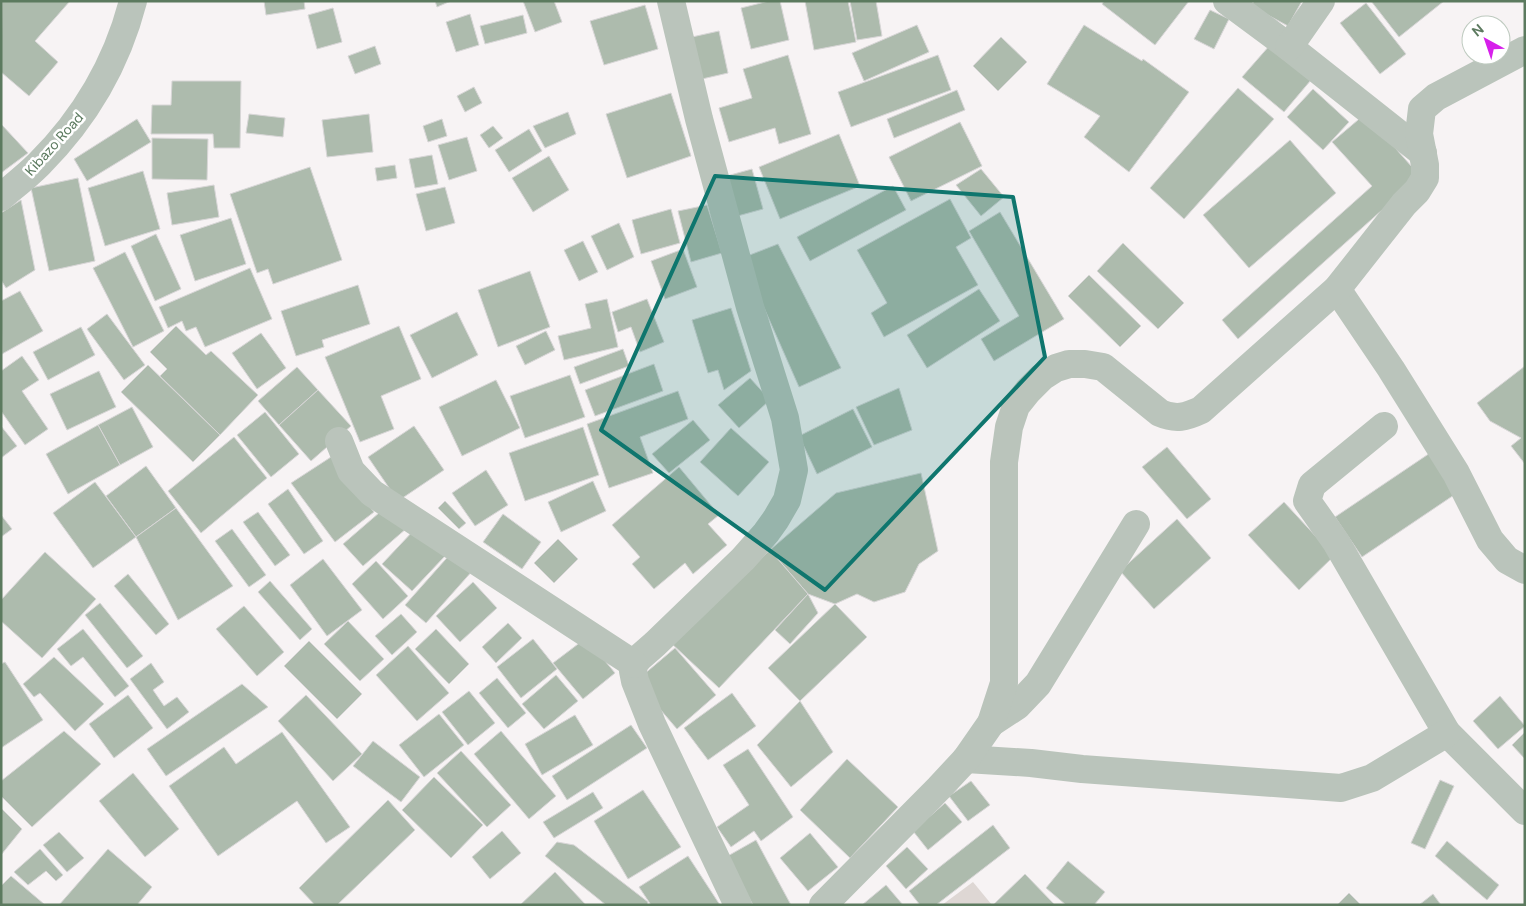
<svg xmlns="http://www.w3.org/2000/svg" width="1526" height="906" font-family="'DM Sans',sans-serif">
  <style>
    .green { fill: #ded7d4 }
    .building { fill: #adbbad; stroke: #d8d6d7 }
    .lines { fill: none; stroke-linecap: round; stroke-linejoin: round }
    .minor { stroke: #bac4bb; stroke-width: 28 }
    .marked { fill: #0f766e; fill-opacity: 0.2; stroke: #0f766e; stroke-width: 4; stroke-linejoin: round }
    .labels { text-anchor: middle; stroke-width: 5; stroke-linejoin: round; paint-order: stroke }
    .street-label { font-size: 14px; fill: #5c7a5f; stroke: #fff }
  </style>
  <rect width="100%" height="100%" fill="#f7f3f4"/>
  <polygon class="green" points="973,882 992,905 942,905"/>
  <g class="building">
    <polygon points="2,1 70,1 35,41 58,62 29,96 1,72"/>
    <polygon points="264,1 304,1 305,9 266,15"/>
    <polygon points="435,1 451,1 437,7"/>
    <polygon points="523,1 554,1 562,22 535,32"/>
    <polygon points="769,1 780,1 789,40 751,49 741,8"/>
    <polygon points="805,1 848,1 856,42 814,50"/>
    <polygon points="850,1 876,1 882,36 857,40"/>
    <polygon points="1104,1 1189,1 1155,45 1102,4"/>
    <polygon points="1254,1 1302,1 1288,26 1251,6"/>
    <polygon points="1371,1 1444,1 1399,37"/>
    <polygon points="1366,3 1406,54 1380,74 1340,23"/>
    <polygon points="645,5 658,49 604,65 590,21"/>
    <polygon points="333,8 342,42 317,49 308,15"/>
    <polygon points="1210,10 1229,19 1214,49 1194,39"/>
    <polygon points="470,14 479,45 456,52 446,22"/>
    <polygon points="523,15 527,33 485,44 480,26"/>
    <polygon points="917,25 929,52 864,81 852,53"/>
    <polygon points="1084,25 1142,61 1143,59 1189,92 1129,172 1084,137 1100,116 1047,84"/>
    <polygon points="719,31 728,73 702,79 692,37"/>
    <polygon points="1001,37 1027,62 998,91 973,66"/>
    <polygon points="1270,45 1311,80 1284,112 1242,77"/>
    <polygon points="375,46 381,64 355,74 348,56"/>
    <polygon points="788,55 811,134 779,144 775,128 729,142 719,108 752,98 743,69"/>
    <polygon points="938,55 951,90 851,127 838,92"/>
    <polygon points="172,81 241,81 240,148 214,148 213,134 151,134 152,105 171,105"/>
    <polygon points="474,87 482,103 465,112 457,96"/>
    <polygon points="1238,88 1274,119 1184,219 1150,188"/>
    <polygon points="1313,89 1349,122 1323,150 1287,117"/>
    <polygon points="957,90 965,110 894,138 887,119"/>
    <polygon points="671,93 691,156 627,178 606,114"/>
    <polygon points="568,112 576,134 545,148 533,126"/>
    <polygon points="249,114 285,118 283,137 246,133"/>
    <polygon points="369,114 373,152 327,157 322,120"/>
    <polygon points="1365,114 1420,176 1238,339 1222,320 1372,186 1332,142"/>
    <polygon points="137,119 151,142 87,181 74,159"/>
    <polygon points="442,119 447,136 428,142 423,126"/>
    <polygon points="960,122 982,166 911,201 889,157"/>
    <polygon points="2,125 28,153 1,173 1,126"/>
    <polygon points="493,126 503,138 489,148 480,135"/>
    <polygon points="529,129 542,151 509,172 495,150"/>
    <polygon points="839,134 860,186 780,219 759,167"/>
    <polygon points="467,137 477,171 449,180 438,145"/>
    <polygon points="152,138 208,139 207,180 152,179"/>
    <polygon points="1290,140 1336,193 1249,268 1203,215"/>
    <polygon points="432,155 438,184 415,188 409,159"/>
    <polygon points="549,156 569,190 533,212 512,178"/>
    <polygon points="395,165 397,178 377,181 375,168"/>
    <polygon points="310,167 342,260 273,284 268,269 257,273 230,194"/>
    <polygon points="752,169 763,209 734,217 723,177"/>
    <polygon points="981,169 1004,197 981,216 956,185"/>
    <polygon points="143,171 160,229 105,246 88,188"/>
    <polygon points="78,178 95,261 49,271 31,188"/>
    <polygon points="214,185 219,217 172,225 167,193"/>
    <polygon points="893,186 906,210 810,261 797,237"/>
    <polygon points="445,187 455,223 426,231 416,194"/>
    <polygon points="950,199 971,238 956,247 978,285 884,337 871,313 887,303 857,250"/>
    <polygon points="21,200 35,270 6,288 1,280 1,213"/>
    <polygon points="707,205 722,253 691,262 678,211"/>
    <polygon points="671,209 680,243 641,254 632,220"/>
    <polygon points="1000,212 1064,319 994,361 981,339 1019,316 969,231"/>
    <polygon points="231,218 246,264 195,281 180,235"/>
    <polygon points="619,223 634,257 607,270 591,236"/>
    <polygon points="156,234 181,289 155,301 131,246"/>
    <polygon points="583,241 598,272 579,281 564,250"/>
    <polygon points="1123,243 1184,303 1158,329 1097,271"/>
    <polygon points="778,244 841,368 799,387 742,258"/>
    <polygon points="683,249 697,287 665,299 651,261"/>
    <polygon points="125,252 164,331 133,347 93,268"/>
    <polygon points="250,268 272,319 205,347 196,327 186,331 182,321 168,328 159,307"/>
    <polygon points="530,271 550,327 498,347 478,290"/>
    <polygon points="1089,275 1141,326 1120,347 1068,296"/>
    <polygon points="358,285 370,324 322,340 324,347 296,356 281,311"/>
    <polygon points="979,289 1000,321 927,368 907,335"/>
    <polygon points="20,291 43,331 2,354 1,301"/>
    <polygon points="607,299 618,347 564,360 558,336 591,328 585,304"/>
    <polygon points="647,299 664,342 640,352 631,327 618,332 612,312"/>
    <polygon points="731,308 751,371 724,390 718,370 708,373 692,320"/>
    <polygon points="457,312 478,355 432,378 410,335"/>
    <polygon points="107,314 145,365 124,380 87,329"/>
    <polygon points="176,326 206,355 211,351 258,395 220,435 160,376 167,369 150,352"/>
    <polygon points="399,326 421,379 381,396 394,429 360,442 325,357"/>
    <polygon points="81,327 95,355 48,380 33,352"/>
    <polygon points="546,331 555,350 525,365 516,346"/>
    <polygon points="261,333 286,368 257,389 232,353"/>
    <polygon points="623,349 629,366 580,384 574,367"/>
    <polygon points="22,356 39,380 22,391 48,429 25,445 1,411 1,371"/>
    <polygon points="654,364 663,391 595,416 585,390"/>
    <polygon points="148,365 220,435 193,462 121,392"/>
    <polygon points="1525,366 1525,464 1511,446 1521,438 1490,421 1477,403"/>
    <polygon points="297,367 318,390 279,425 258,401"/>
    <polygon points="99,371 116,407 67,430 50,394"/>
    <polygon points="570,375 585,417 525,438 510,396"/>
    <polygon points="750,378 770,400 739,428 718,405"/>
    <polygon points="496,380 520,428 462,456 439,407"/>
    <polygon points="899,388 912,430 874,445 856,407"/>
    <polygon points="318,390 351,426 311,461 279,425"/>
    <polygon points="678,391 688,419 640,437 653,473 609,488 587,424"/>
    <polygon points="132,407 153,447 120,465 98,425"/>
    <polygon points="853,409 872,447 817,474 799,436"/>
    <polygon points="265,412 299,454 271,477 237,435"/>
    <polygon points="693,420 710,440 669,473 652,454"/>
    <polygon points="98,425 120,465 68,494 46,454"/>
    <polygon points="1,426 17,446 1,458"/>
    <polygon points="414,426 444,470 398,501 368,457"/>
    <polygon points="583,427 599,475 525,501 509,453"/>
    <polygon points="731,428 769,462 738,496 700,462"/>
    <polygon points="234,437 267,478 201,533 168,491"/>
    <polygon points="1167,447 1211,499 1187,519 1142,467"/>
    <polygon points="1430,453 1457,493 1362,557 1335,517"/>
    <polygon points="331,457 374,512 335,542 291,483"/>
    <polygon points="146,466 176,508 136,537 106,496"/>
    <polygon points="679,467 719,515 708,524 727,545 693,574 685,563 654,589 632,564 640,557 612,525"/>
    <polygon points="486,470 508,505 475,526 452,493"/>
    <polygon points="921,473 938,551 919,564 905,592 874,602 857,594 835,604 808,594 770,550 836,493"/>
    <polygon points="593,481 606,511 561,532 548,502"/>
    <polygon points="95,482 136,537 93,568 53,513"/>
    <polygon points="288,489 323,541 304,554 268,504"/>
    <polygon points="445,501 466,523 459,529 438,508"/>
    <polygon points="1284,502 1334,556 1299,590 1248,535"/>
    <polygon points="387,506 407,528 363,566 343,544"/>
    <polygon points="176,508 233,586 178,620 136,537"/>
    <polygon points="258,512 290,555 275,566 243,522"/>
    <polygon points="503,514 541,542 522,569 483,542"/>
    <polygon points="1,515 12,529 1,537"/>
    <polygon points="1177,519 1211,558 1154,609 1120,571"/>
    <polygon points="232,529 266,575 249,587 215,541"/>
    <polygon points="415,529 445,556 412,591 382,564"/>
    <polygon points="558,539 578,559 554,583 534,563"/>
    <polygon points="770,550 808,594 719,688 671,643"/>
    <polygon points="453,551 474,569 426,623 405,605"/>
    <polygon points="45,552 96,599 42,658 1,621 1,600"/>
    <polygon points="323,559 362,610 327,636 290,585"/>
    <polygon points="376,561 408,596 383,619 352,584"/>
    <polygon points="128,574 169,624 156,635 114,586"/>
    <polygon points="270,581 312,629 300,640 258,592"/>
    <polygon points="473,582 497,608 460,642 436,616"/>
    <polygon points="808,594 818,613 790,644 775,630"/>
    <polygon points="100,603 143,656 127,668 85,615"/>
    <polygon points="835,604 867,637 800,701 768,668"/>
    <polygon points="244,606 284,652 257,676 216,629"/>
    <polygon points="401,614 417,632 392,655 375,636"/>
    <polygon points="348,621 384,659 360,681 324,644"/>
    <polygon points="508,623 522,638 496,663 482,647"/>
    <polygon points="83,629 129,686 115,697 83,657 71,666 57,649"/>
    <polygon points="436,629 469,664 449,684 415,649"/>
    <polygon points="586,638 615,673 583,699 553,663"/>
    <polygon points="533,639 557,669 521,698 497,667"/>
    <polygon points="309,641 362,694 337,719 284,666"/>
    <polygon points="408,646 449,693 417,721 376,675"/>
    <polygon points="675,648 716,695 677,729 636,681"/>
    <polygon points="54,657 104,704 75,731 40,693 34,697 23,684"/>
    <polygon points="5,662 43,720 1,748 1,664"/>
    <polygon points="151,663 164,682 153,690 164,706 177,697 189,712 167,729 130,679"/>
    <polygon points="556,675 578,701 544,729 522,704"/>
    <polygon points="497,678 526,713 508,728 479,693"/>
    <polygon points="242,684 268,707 166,776 147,749"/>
    <polygon points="469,691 495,723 468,745 442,712"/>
    <polygon points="732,693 756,726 708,760 684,728"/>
    <polygon points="128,695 153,728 114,758 89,724"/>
    <polygon points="306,695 362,754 333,781 278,721"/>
    <polygon points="1500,696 1525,726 1498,749 1473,721"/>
    <polygon points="800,701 833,752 791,787 757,745"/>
    <polygon points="439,714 464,745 424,777 399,745"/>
    <polygon points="575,715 593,745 542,775 525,744"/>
    <polygon points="631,725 647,748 567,800 552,776"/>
    <polygon points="64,731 101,764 32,827 1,796 1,781"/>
    <polygon points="501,731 556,796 529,819 474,754"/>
    <polygon points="282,732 350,827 326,843 297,801 218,856 169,786 224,747 236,764"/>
    <polygon points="1525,732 1525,759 1512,745"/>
    <polygon points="373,741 420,777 401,802 353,766"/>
    <polygon points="748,749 793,817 761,841 754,831 731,847 717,827 749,805 723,765"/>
    <polygon points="461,751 511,805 487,827 437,773"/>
    <polygon points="847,759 898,807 850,858 800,810"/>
    <polygon points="133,773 179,829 145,857 99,801"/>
    <polygon points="434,777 483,825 451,858 402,810"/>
    <polygon points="1440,780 1454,786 1425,849 1411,843"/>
    <polygon points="971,781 990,805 968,821 949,796"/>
    <polygon points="643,790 681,847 628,879 594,821"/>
    <polygon points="593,792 603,808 554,838 543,822"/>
    <polygon points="388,800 415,830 337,905 315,905 299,888"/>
    <polygon points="945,803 962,822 928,850 913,831"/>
    <polygon points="1,808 22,829 1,855"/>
    <polygon points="993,825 1010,848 936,905 920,905 909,891"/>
    <polygon points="502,831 521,853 490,879 472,857"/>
    <polygon points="59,832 84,858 67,872 43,845"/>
    <polygon points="810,833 838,867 808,891 780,858"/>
    <polygon points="756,840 791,905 753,905 726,857"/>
    <polygon points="1447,841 1499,885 1487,900 1435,856"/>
    <polygon points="557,842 574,845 648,902 647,905 606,905 545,856"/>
    <polygon points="907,847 928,869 906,889 886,866"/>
    <polygon points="40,849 63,875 56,881 46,871 28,885 14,872"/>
    <polygon points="108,849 152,887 137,905 59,905"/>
    <polygon points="688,856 720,905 651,905 639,887"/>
    <polygon points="1068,861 1105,892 1094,905 1066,905 1046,888"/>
    <polygon points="555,872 586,905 520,905"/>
    <polygon points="1025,874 1055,905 993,905"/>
    <polygon points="11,876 44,904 1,905 1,886"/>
    <polygon points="886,885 903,905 862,905"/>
    <polygon points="1349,893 1361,905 1337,905"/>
    <polygon points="1433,894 1441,905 1419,905"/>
  </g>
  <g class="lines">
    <g class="minor">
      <polyline points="671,1 699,119 750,307 785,418 794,470 787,500 776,519 766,533 743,559 655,644 639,658 634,664 633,671 635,681 652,724 738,905"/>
      <polyline points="1227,1 1289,47 1423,153"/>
      <polyline points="1289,47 1321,1"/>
      <path d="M1 197C14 186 27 176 39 164 84 119 117 63 133 1"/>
      <polyline points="1337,289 1391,369 1456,473 1490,540 1507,560 1525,570"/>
      <polyline points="1384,426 1312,485 1307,501 1336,542 1447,733 1525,811"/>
      <polyline points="339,441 351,471 372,493 634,664"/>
      <polyline points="991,723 1017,706 1038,684 1136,524"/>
      <polyline points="966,759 1031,763 1082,769 1341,788 1372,778 1447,733"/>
      <path d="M823 905 939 788 966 759 991 723 1004 683V462L1009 427 1016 406 1028 391 1042 377 1056 368 1069 364H1085L1103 367 1160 413C1176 420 1186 417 1201 410L1337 289 1404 204 1417 191 1425 178V165L1419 134 1422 109 1436 97 1525 50"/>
    </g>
  </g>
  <path class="marked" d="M715 176 1013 197 1045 357 825 590 601 430Z"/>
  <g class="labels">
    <g class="street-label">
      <text transform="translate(54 144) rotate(-48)" y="5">Kibazo Road</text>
    </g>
  </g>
  <rect width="1526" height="906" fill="none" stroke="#5c7a5f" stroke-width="5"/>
  <g transform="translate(1486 40) rotate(320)"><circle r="24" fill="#ffffff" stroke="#becabf"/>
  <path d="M0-4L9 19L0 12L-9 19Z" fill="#d71feb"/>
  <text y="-8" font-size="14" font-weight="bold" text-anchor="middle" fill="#5c7a5f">N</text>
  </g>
</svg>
